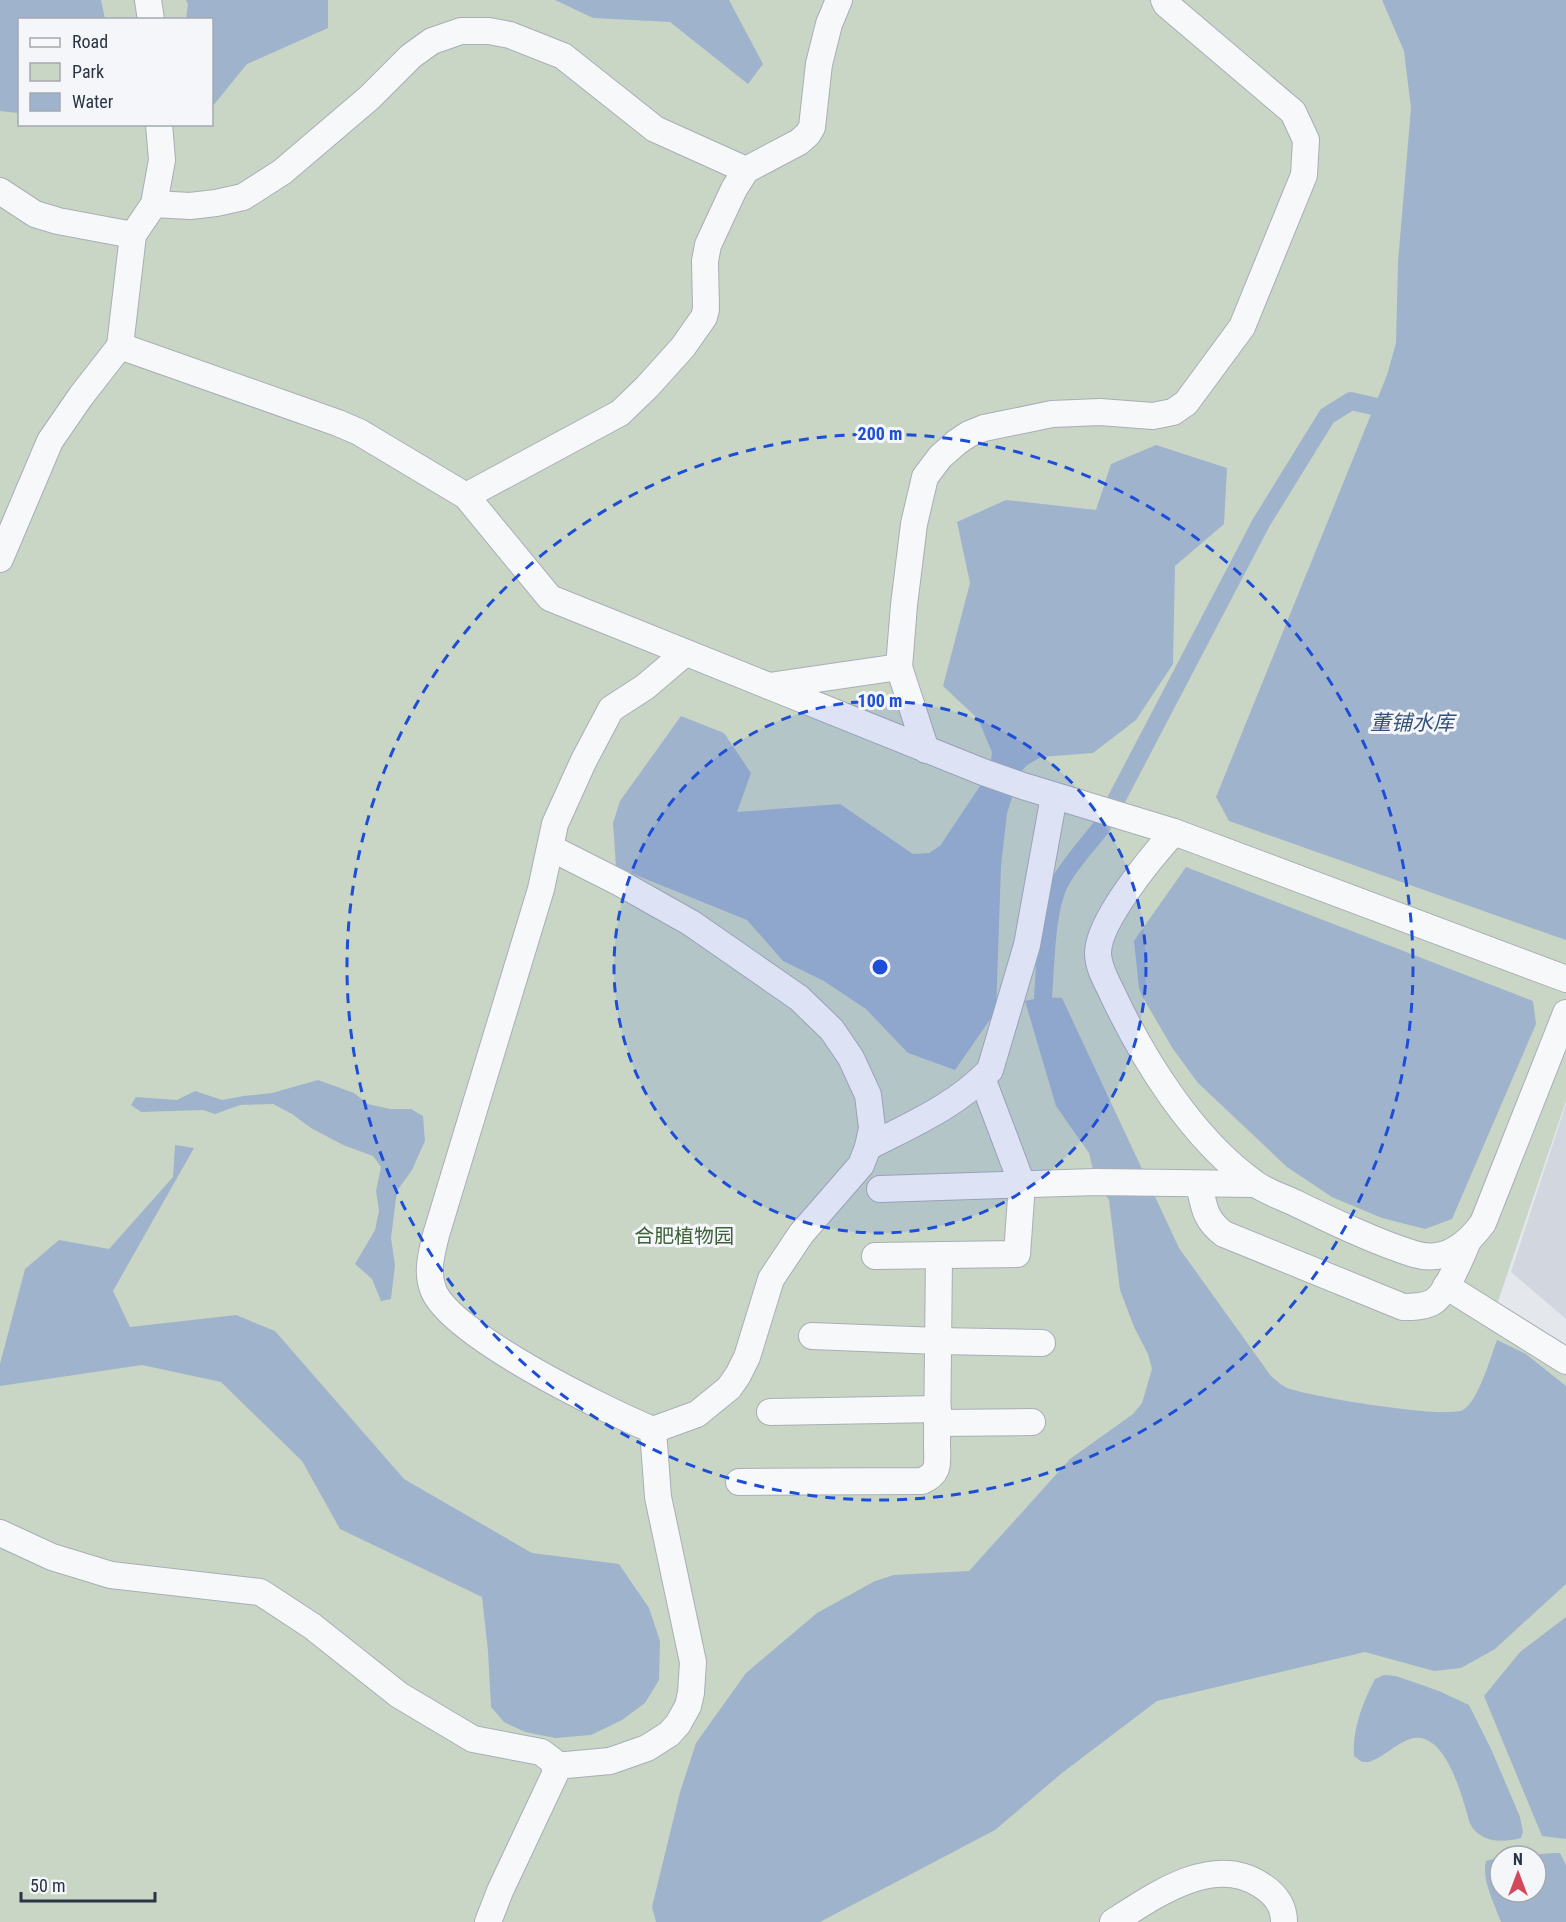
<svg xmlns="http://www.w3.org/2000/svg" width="1566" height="1922" font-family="'Roboto Condensed','Noto Sans SC',sans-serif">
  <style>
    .built { fill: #d2d6de }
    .green { fill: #c9d6c5; fill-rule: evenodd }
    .water { fill: #9fb4cc }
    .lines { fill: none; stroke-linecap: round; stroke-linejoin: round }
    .canal { stroke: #9fb4cc; stroke-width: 18 }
    .minor-casing { stroke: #a9aeb7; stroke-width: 28 }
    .minor { stroke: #f7f8fa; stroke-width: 26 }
    .ring { fill: none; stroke: #1d4ed8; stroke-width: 3; stroke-dasharray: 10 8 }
    .labels { text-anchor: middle; stroke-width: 6; stroke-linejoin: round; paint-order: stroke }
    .park-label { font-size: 20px; fill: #3f6138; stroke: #f4f6f9 }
    .water-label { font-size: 21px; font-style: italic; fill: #34527a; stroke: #f4f6f9 }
    .centre { fill: #1d4ed8; stroke: #f4f6f9; stroke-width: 3 }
    .ring-label { font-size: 18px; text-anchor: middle; font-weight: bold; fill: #1d4ed8; stroke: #f4f6f9; stroke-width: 6; stroke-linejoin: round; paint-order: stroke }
  </style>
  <rect width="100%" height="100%" fill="#e4e7ec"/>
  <polygon class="built" points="1566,1104 1566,1319 1511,1272"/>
  <path class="green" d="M0 0H1566V1101L1491 1322 1566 1374V1922H0ZM20 20H212V124H20ZM1500 1856H1536V1892H1500Z"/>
  <g class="water">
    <polygon points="0,0 101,0 105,19 20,20 19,113 0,111"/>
    <polygon points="186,0 328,0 328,28 247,64 212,107 212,20 186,19 188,4"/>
    <polygon points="555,0 729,0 763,64 748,84 670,22 593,18"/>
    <polygon points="1382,0 1566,0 1566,940 1229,821 1216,797 1387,375 1396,343 1398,262 1411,108 1404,51"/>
    <polygon points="1156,445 1227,468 1224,524 1175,566 1173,664 1136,720 1093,753 1041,757 1027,765 1020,773 1007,813 1001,866 996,1011 955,1070 908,1053 866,1009 824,981 783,961 747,920 616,867 613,823 620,801 681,716 724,733 751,773 737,812 840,804 913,854 929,853 940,846 982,783 991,761 992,752 978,719 943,686 970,583 957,522 1006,500 1096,510 1111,464"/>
    <polygon points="1186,867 1533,1001 1536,1024 1452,1219 1425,1229 1382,1218 1332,1197 1287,1167 1198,1083 1173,1049 1142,996 1139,988 1134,941"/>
    <path d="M1043 997 1062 998 1179 1248 1271 1376C1277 1381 1283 1387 1290 1389 1314 1397 1444 1419 1463 1410 1478 1402 1491 1356 1497 1340L1526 1354 1566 1386V1584L1495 1649 1461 1668 1434 1671 1365 1652 1157 1701 1062 1773 995 1830 820 1922H656L652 1907 680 1792 696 1743 746 1673 817 1613 875 1581 894 1575 969 1571 1070 1459 1133 1414 1142 1403 1152 1369 1148 1354 1134 1327 1120 1290 1109 1200 1096 1182 1089 1153 1056 1106 1025 1001Z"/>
    <polygon points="318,1080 354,1093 368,1104 390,1109 411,1109 423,1116 425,1141 412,1170 397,1191 391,1238 395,1265 391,1299 381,1301 372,1279 355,1264 375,1230 379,1211 376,1191 381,1167 373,1156 343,1145 311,1128 292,1114 273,1104 240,1105 215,1114 203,1110 141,1112 131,1105 136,1097 177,1100 195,1091 222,1100 244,1096 272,1093"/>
    <polygon points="175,1145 194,1148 113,1291 130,1327 236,1315 275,1331 404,1479 532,1553 619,1564 649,1608 660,1641 659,1680 645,1703 622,1720 591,1735 555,1738 525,1732 504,1722 491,1707 488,1651 482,1597 340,1529 302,1461 221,1382 142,1365 0,1386 0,1364 25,1269 59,1240 109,1249 173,1177"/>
    <polygon points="1566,1617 1566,1839 1542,1836 1484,1696 1520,1652"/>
    <path d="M1384 1675 1396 1676 1439 1691 1469 1705 1492 1751 1520 1817 1523 1832 1521 1838C1502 1843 1481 1843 1470 1824 1463 1800 1446 1728 1410 1739 1395 1744 1384 1757 1369 1762H1362L1354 1756C1352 1729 1363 1702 1375 1679Z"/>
    <path d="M1555 1853H1560L1566 1865V1922H1501C1495 1905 1481 1879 1486 1861L1500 1857V1892H1536V1856H1513Z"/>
  </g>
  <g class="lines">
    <g class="canal">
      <polyline points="1115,802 1261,523 1327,416 1351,401 1377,407"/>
      <path d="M1043 997C1046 964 1045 904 1063 877 1074 859 1090 842 1103 825"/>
    </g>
    <g class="minor-casing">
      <g id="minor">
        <polyline points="148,0 151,20"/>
        <polyline points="0,191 35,214 58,221 133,235"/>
        <polyline points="154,204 190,206 216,203 243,197 282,172 369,98 411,56 432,41 461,31 489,31 510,35 563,56 655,129 746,170"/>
        <polyline points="120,346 133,235 154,204 162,160 159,124"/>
        <polyline points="466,496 620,413 647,387 683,347 704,317 706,309 705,261 708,245 734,189 746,170 799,142 808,134 812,127 819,64 829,24 839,0"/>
        <polyline points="0,559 50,441 81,396 120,346 338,423 359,432 466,496 550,598 983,772 1023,786 1174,832 1566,979"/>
        <polyline points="769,686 899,667"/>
        <polyline points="926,750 899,667 904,605 914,524 925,477 940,457 957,442 969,434 984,428 1052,414 1100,412 1153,416 1173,412 1186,403 1242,327 1304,175 1306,140 1293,112 1166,4 1164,0"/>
        <path d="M1174 832C1152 856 1098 921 1098 953 1098 968 1107 982 1113 995 1144 1061 1193 1139 1253 1182 1264 1191 1280 1196 1293 1202 1330 1220 1375 1242 1414 1254 1421 1256 1429 1257 1436 1256 1456 1254 1472 1238 1483 1223L1566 1013"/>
        <polyline points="551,848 620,883 691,923 799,998 832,1030 851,1058 868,1095 872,1128 868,1147 861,1165 801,1234 771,1279 747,1357 738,1375 729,1388 697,1414 653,1430"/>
        <path d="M868 1147C911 1125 956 1106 990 1070L1027 945 1054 796"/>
        <path d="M1199 1184C1204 1206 1204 1219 1224 1234L1403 1307C1412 1307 1422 1307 1431 1303 1446 1296 1461 1257 1468 1241"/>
        <polyline points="880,1189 1096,1182 1254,1184"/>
        <polyline points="875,1256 1017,1254 1022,1184 982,1078"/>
        <polyline points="1446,1286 1566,1361"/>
        <polyline points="812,1336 938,1341 1042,1343"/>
        <polyline points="770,1412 938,1409"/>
        <polyline points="937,1423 1032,1422"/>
        <path d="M739 1482 922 1481C941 1473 937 1462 937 1444L939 1255"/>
        <polyline points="0,1533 52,1557 111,1575 260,1592 312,1626 399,1695 473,1739 541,1752 553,1761 556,1772 500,1891 488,1922"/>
        <path d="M555 1766 610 1761 647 1748 669 1734 678 1724 688 1706 691 1693 693 1662 658 1497 653 1430C607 1411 448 1334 433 1289 426 1271 432 1252 436 1235L541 889 555 824 584 760 611 709 645 687 685 653"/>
        <path d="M1113 1922C1154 1896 1213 1853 1261 1885 1275 1894 1284 1905 1284 1922"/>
      </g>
    </g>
    <use href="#minor" class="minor"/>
  </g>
  <circle cx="880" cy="967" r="266" fill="#1d4ed8" fill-opacity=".12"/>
  <g class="ring">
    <circle cx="880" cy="967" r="266"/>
    <circle cx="880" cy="967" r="533"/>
  </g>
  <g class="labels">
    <g class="park-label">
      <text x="684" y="1243">合肥植物园</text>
    </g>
    <g class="water-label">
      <text x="1412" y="730">董铺水库</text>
    </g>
  </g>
  <circle cx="880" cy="967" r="9" class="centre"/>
  <g class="ring-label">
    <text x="880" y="440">200 m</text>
    <text x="880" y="707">100 m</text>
  </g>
  <rect x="18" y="18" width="195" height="108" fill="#f4f6f9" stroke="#a4a8b1" stroke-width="1.5"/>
  <rect x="30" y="38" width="30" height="9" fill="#f7f8fa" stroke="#a4a8b1" stroke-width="1.5"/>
  <text x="72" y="48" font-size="18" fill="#2b3445">Road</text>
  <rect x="30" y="63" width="30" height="18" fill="#c9d6c5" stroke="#a4a8b1" stroke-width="1.5"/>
  <text x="72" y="78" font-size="18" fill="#2b3445">Park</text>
  <rect x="30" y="93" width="30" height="18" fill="#9fb4cc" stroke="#a4a8b1" stroke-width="1.5"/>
  <text x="72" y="108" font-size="18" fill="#2b3445">Water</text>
  <g transform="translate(1518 1874)"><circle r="28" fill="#f4f6f9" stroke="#a4a8b1" stroke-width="1.5"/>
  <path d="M0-4.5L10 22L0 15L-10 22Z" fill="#d1495b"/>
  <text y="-9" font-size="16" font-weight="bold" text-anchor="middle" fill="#2b3445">N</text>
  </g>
  <path d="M21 1892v9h134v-9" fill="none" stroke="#2b3445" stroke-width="3"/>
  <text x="30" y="1892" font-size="18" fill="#2b3445" stroke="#f4f6f9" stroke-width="4.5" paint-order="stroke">50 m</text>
</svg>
